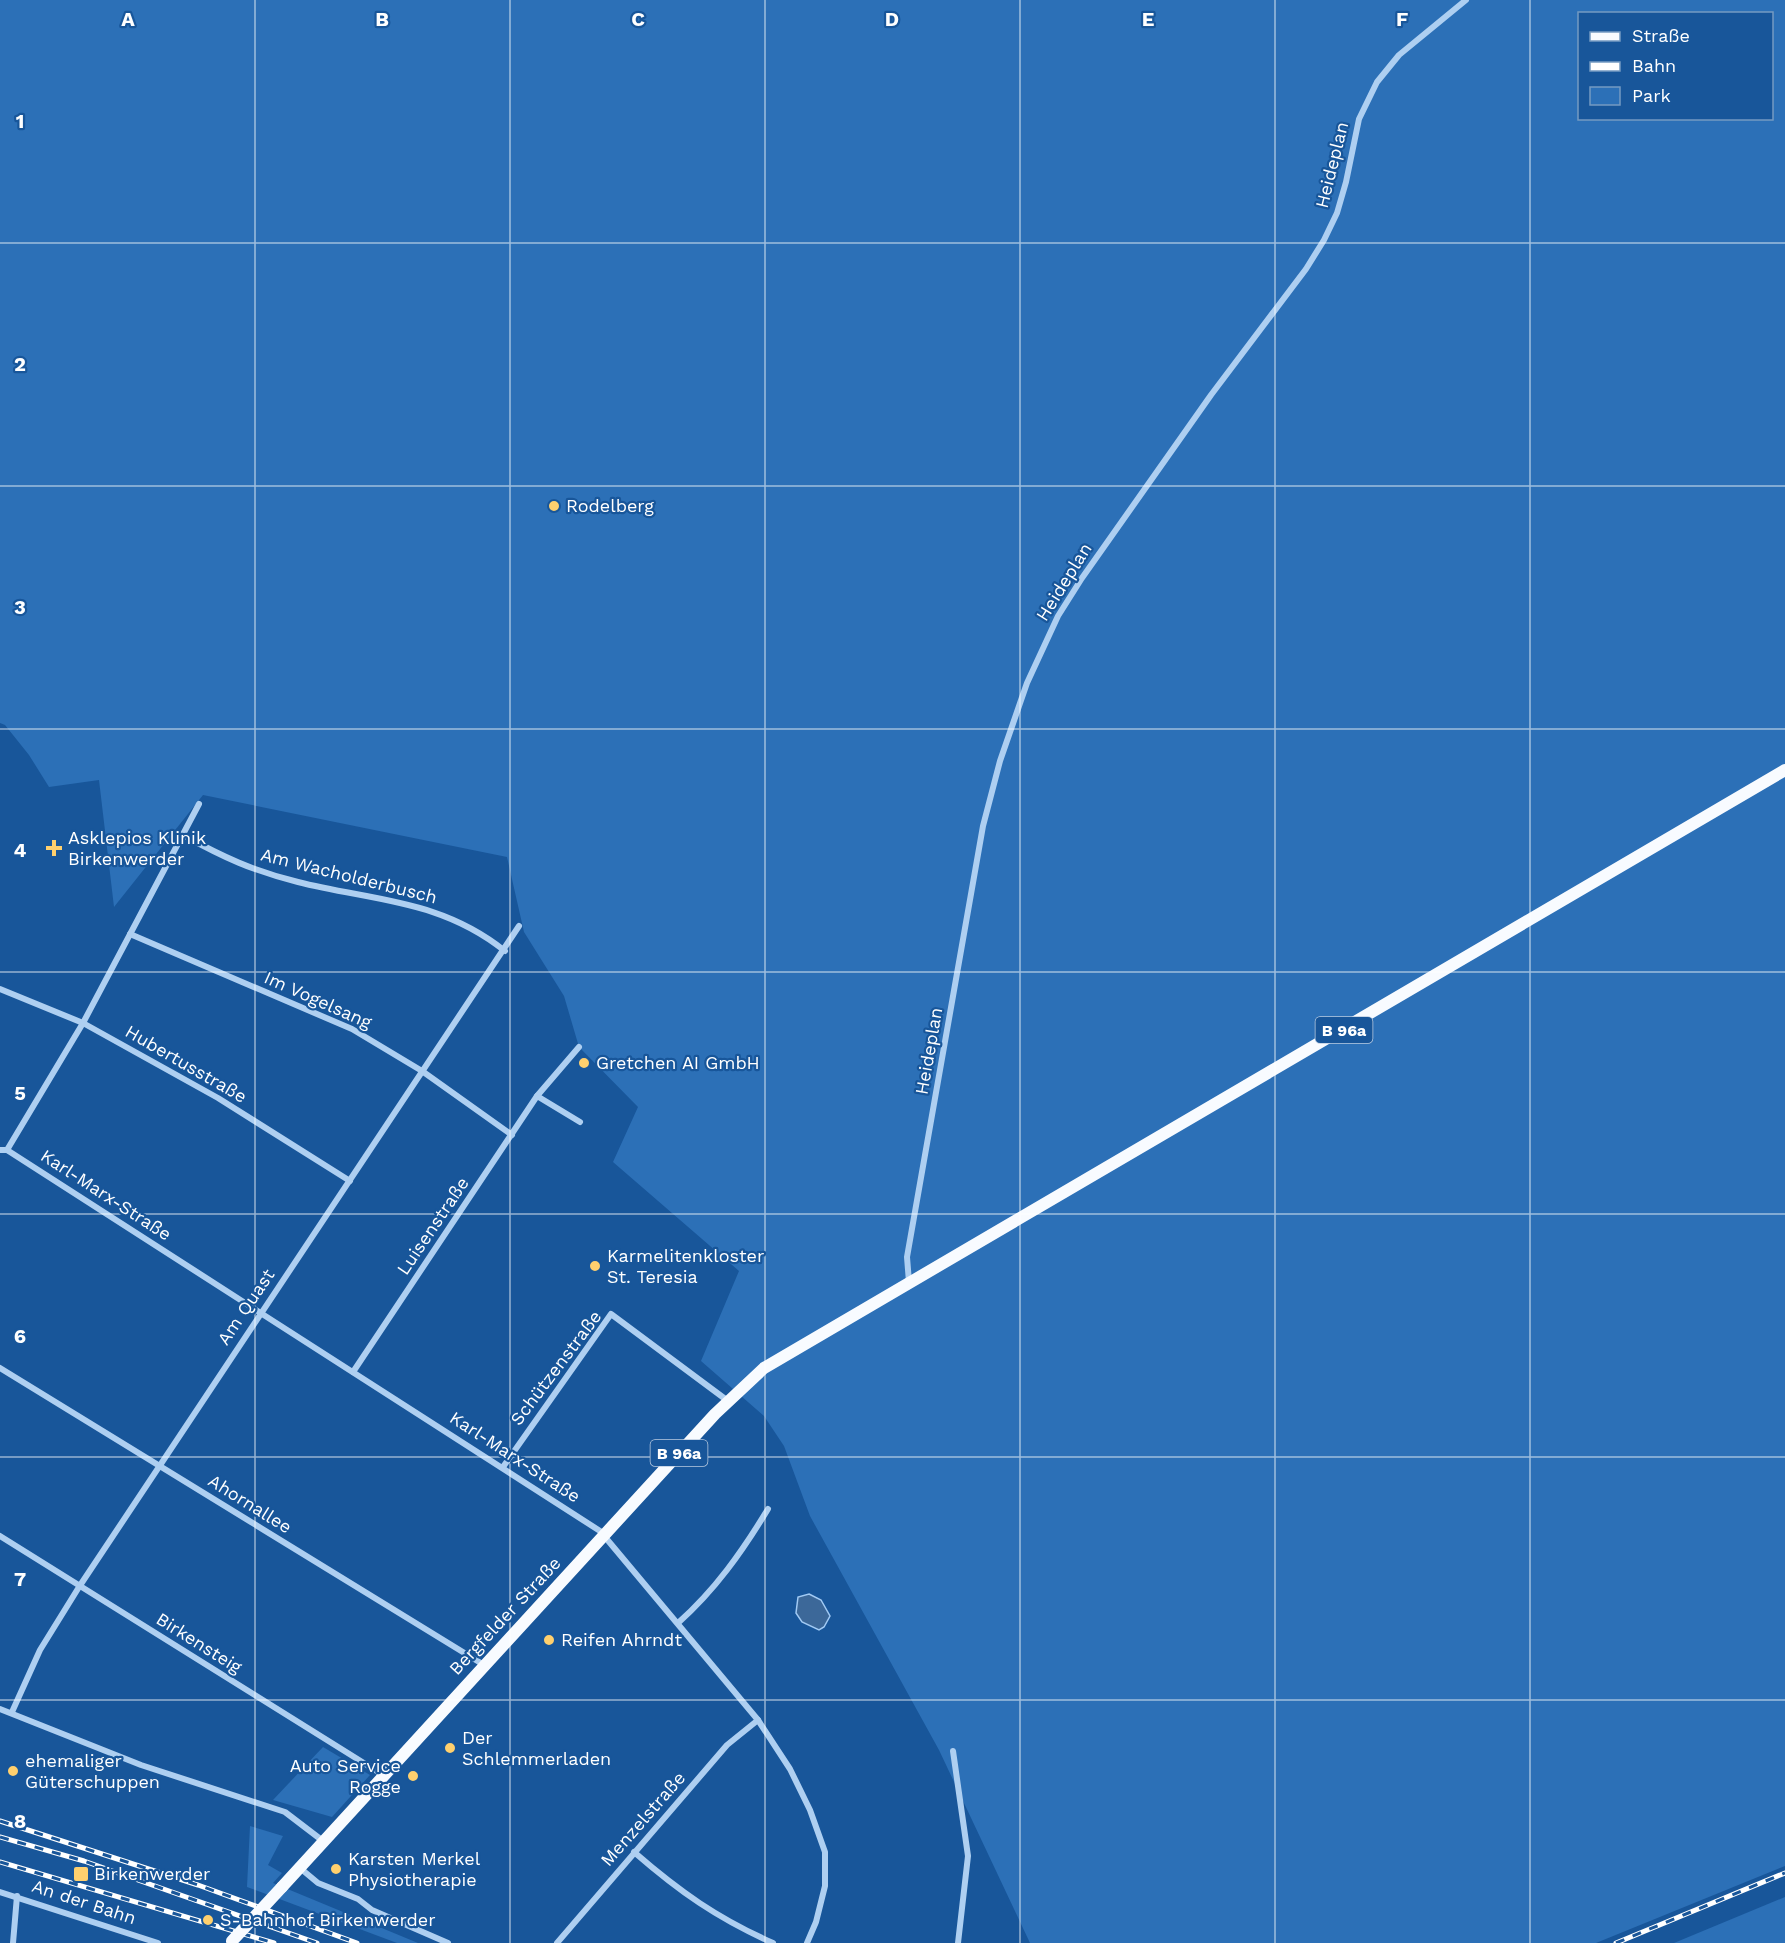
<svg xmlns="http://www.w3.org/2000/svg" width="1785" height="1943" font-family="'Work Sans',sans-serif">
  <style>
    .green { fill: #2c70b7; fill-rule: evenodd }
    .water { fill: #3c6899; stroke: #a1caf4; stroke-width: 1.5 }
    .lines { fill: none; stroke-linecap: round; stroke-linejoin: round }
    .minor { stroke: #aecff1; stroke-width: 6 }
    .primary { stroke: #f8fbff; stroke-width: 12 }
    .rail-casing { stroke: #fff; stroke-width: 5 }
    .rail { stroke: #18569a; stroke-width: 3; stroke-dasharray: 9; stroke-linecap: butt }
    .primary-bridge { stroke: #f8fbff; stroke-width: 12 }
    .grid { fill: none; stroke: #fff; stroke-width: 1.5; stroke-opacity: 0.55 }
    .poi-dot { fill: #ffd06e; stroke: #18569a; stroke-width: 2 }
    .labels { text-anchor: middle; stroke-width: 4.5; stroke-linejoin: round; paint-order: stroke }
    .shield { fill: #18569a; stroke: #bacce1; stroke-width: 1.5 }
    .shield-label { font-size: 16px; font-weight: bold; fill: #fff }
    .street-label { font-size: 18px; fill: #fff; stroke: #18569a }
    .poi-label { font-size: 18px; fill: #fff; stroke: #18569a; text-anchor: start }
    .grid-label { font-size: 20px; text-anchor: middle; font-weight: bold; fill: #fff; stroke: #18569a; stroke-width: 4.5; stroke-linejoin: round; paint-order: stroke }
  </style>
  <rect width="100%" height="100%" fill="#18569a"/>
  <g class="green">
    <path d="M0 0H1785V1866L1596 1943H1030L939 1750 810 1516 784 1446 764 1416 701 1361 739 1271 613 1162 638 1107 579 1047 564 996 524 932 507 857 203 795 114 907 99 780 49 787 29 755 5 725 0 723ZM1580 14H1772V118H1580Z"/>
    <polygon points="323,1747 370,1775 332,1817 273,1800"/>
    <polygon points="250,1826 283,1836 268,1865 282,1873 273,1883 418,1943 397,1943 247,1887"/>
    <polygon points="1785,1897 1785,1943 1674,1943"/>
  </g>
  <polygon class="water" points="809,1594 821,1600 830,1616 824,1627 819,1630 802,1622 796,1613 798,1597"/>
  <g class="lines">
    <g class="minor">
      <path d="M183 835C223 857 253 871 298 882 373 901 440 899 505 951"/>
      <polyline points="130,934 352,1029 422,1071 512,1135"/>
      <polyline points="0,989 83,1023 218,1098 350,1181"/>
      <polyline points="537,1096 580,1122"/>
      <polyline points="0,1150 7,1150 600,1531 758,1720 790,1769 810,1810 825,1852 825,1886 816,1922 807,1943"/>
      <polyline points="7,1150 83,1023 199,804"/>
      <polyline points="909,1282 907,1257 983,826 1000,761 1027,683 1058,616 1082,578 1211,395 1306,269 1324,240 1337,213 1346,182 1359,119 1377,82 1399,55 1466,0"/>
      <polyline points="0,1368 484,1665"/>
      <polyline points="353,1372 537,1096 579,1047"/>
      <polyline points="503,1467 611,1314 728,1401"/>
      <polyline points="0,1536 383,1775"/>
      <path d="M678 1623C715 1590 742 1552 768 1509"/>
      <polyline points="0,1709 141,1765 285,1812 323,1841"/>
      <polyline points="12,1712 40,1650 79,1587 519,926"/>
      <polyline points="953,1751 968,1856 958,1943"/>
      <path d="M634 1852C680 1892 717 1918 773 1943"/>
      <polyline points="300,1868 318,1883 358,1899 372,1910 448,1943"/>
      <polyline points="0,1892 158,1943"/>
      <polyline points="13,1943 17,1896"/>
      <polyline points="557,1943 727,1745 758,1720"/>
    </g>
    <polyline class="primary" points="282,1887 715,1414 764,1368 1785,770"/>
    <g class="rail-casing">
      <g id="rail">
        <polyline points="0,1821 198,1885 357,1943"/>
        <polyline points="0,1837 84,1861 317,1943"/>
        <polyline points="0,1862 274,1943"/>
        <polyline points="1616,1943 1785,1873"/>
      </g>
    </g>
    <use href="#rail" class="rail"/>
    <polyline class="primary-bridge" points="232,1941 282,1887"/>
  </g>
  <path class="grid" d="M255 0V1943M510 0V1943M765 0V1943M1020 0V1943M1275 0V1943M1530 0V1943M0 243H1785M0 486H1785M0 729H1785M0 972H1785M0 1214H1785M0 1457H1785M0 1700H1785"/>
  <g class="poi-dot">
    <circle cx="554" cy="506" r="6"/>
    <path d="M51 839h6v6h6v6h-6v6h-6v-6h-6v-6h6z"/>
    <circle cx="584" cy="1063" r="6"/>
    <circle cx="595" cy="1266" r="6"/>
    <circle cx="549" cy="1640" r="6"/>
    <circle cx="450" cy="1748" r="6"/>
    <circle cx="13" cy="1771" r="6"/>
    <circle cx="413" cy="1776" r="6"/>
    <circle cx="336" cy="1869" r="6"/>
    <rect x="73" y="1866" width="16" height="16" rx="3"/>
    <circle cx="208" cy="1920" r="6"/>
  </g>
  <g class="labels">
    <g class="shield">
      <rect x="1315.5" y="1017" width="57" height="26" rx="4.5"/>
      <rect x="650.5" y="1440" width="57" height="26" rx="4.5"/>
    </g>
    <g class="shield-label">
      <text x="1344" y="1036">B 96a</text>
      <text x="679" y="1459">B 96a</text>
    </g>
    <g class="street-label">
      <text transform="translate(1332 165) rotate(-76)" y="6">Heideplan</text>
      <text transform="translate(1064 582) rotate(-58)" y="6">Heideplan</text>
      <text transform="translate(349 876) rotate(14)" y="6">Am Wacholderbusch</text>
      <text transform="translate(318 1000) rotate(24)" y="6">Im Vogelsang</text>
      <text transform="translate(929 1051) rotate(-80)" y="6">Heideplan</text>
      <text transform="translate(186 1064) rotate(30)" y="6">Hubertusstraße</text>
      <text transform="translate(106 1195) rotate(33)" y="6">Karl-Marx-Straße</text>
      <text transform="translate(433 1226) rotate(-56)" y="6">Luisenstraße</text>
      <text transform="translate(246 1307) rotate(-56)" y="6">Am Quast</text>
      <text transform="translate(556 1368) rotate(-53)" y="6">Schützenstraße</text>
      <text transform="translate(515 1457) rotate(33)" y="6">Karl-Marx-Straße</text>
      <text transform="translate(250 1504) rotate(32)" y="6">Ahornallee</text>
      <text transform="translate(505 1616) rotate(-47)" y="6">Bergfelder Straße</text>
      <text transform="translate(199 1643) rotate(32)" y="6">Birkensteig</text>
      <text transform="translate(643 1819) rotate(-49)" y="6">Menzelstraße</text>
      <text transform="translate(84 1902) rotate(18)" y="6">An der Bahn</text>
    </g>
    <g class="poi-label">
      <text x="566" y="512">Rodelberg</text>
      <text x="68" y="844">Asklepios Klinik<tspan x="68" dy="21">Birkenwerder</tspan></text>
      <text x="596" y="1069">Gretchen AI GmbH</text>
      <text x="607" y="1262">Karmelitenkloster<tspan x="607" dy="21">St. Teresia</tspan></text>
      <text x="561" y="1646">Reifen Ahrndt</text>
      <text x="462" y="1744">Der<tspan x="462" dy="21">Schlemmerladen</tspan></text>
      <text x="25" y="1767">ehemaliger<tspan x="25" dy="21">Güterschuppen</tspan></text>
      <text x="401" y="1772" text-anchor="end">Auto Service<tspan x="401" dy="21">Rogge</tspan></text>
      <text x="348" y="1865">Karsten Merkel<tspan x="348" dy="21">Physiotherapie</tspan></text>
      <text x="94" y="1880">Birkenwerder</text>
      <text x="220" y="1926">S-Bahnhof Birkenwerder</text>
    </g>
  </g>
  <g class="grid-label">
    <text x="128" y="26">A</text>
    <text x="382" y="26">B</text>
    <text x="638" y="26">C</text>
    <text x="892" y="26">D</text>
    <text x="1148" y="26">E</text>
    <text x="1402" y="26">F</text>
    <text x="20" y="128">1</text>
    <text x="20" y="371">2</text>
    <text x="20" y="614">3</text>
    <text x="20" y="857">4</text>
    <text x="20" y="1100">5</text>
    <text x="20" y="1343">6</text>
    <text x="20" y="1586">7</text>
    <text x="20" y="1828">8</text>
  </g>
  <rect x="1578" y="12" width="195" height="108" fill="#18569a" stroke="#749ac2" stroke-width="1.5"/>
  <rect x="1590" y="32" width="30" height="9" fill="#f8fbff" stroke="#749ac2" stroke-width="1.5"/>
  <text x="1632" y="42" font-size="18" fill="#ffffff">Straße</text>
  <rect x="1590" y="62" width="30" height="9" fill="#ffffff" stroke="#749ac2" stroke-width="1.5"/>
  <text x="1632" y="72" font-size="18" fill="#ffffff">Bahn</text>
  <rect x="1590" y="87" width="30" height="18" fill="#2c70b7" stroke="#749ac2" stroke-width="1.5"/>
  <text x="1632" y="102" font-size="18" fill="#ffffff">Park</text>
</svg>
